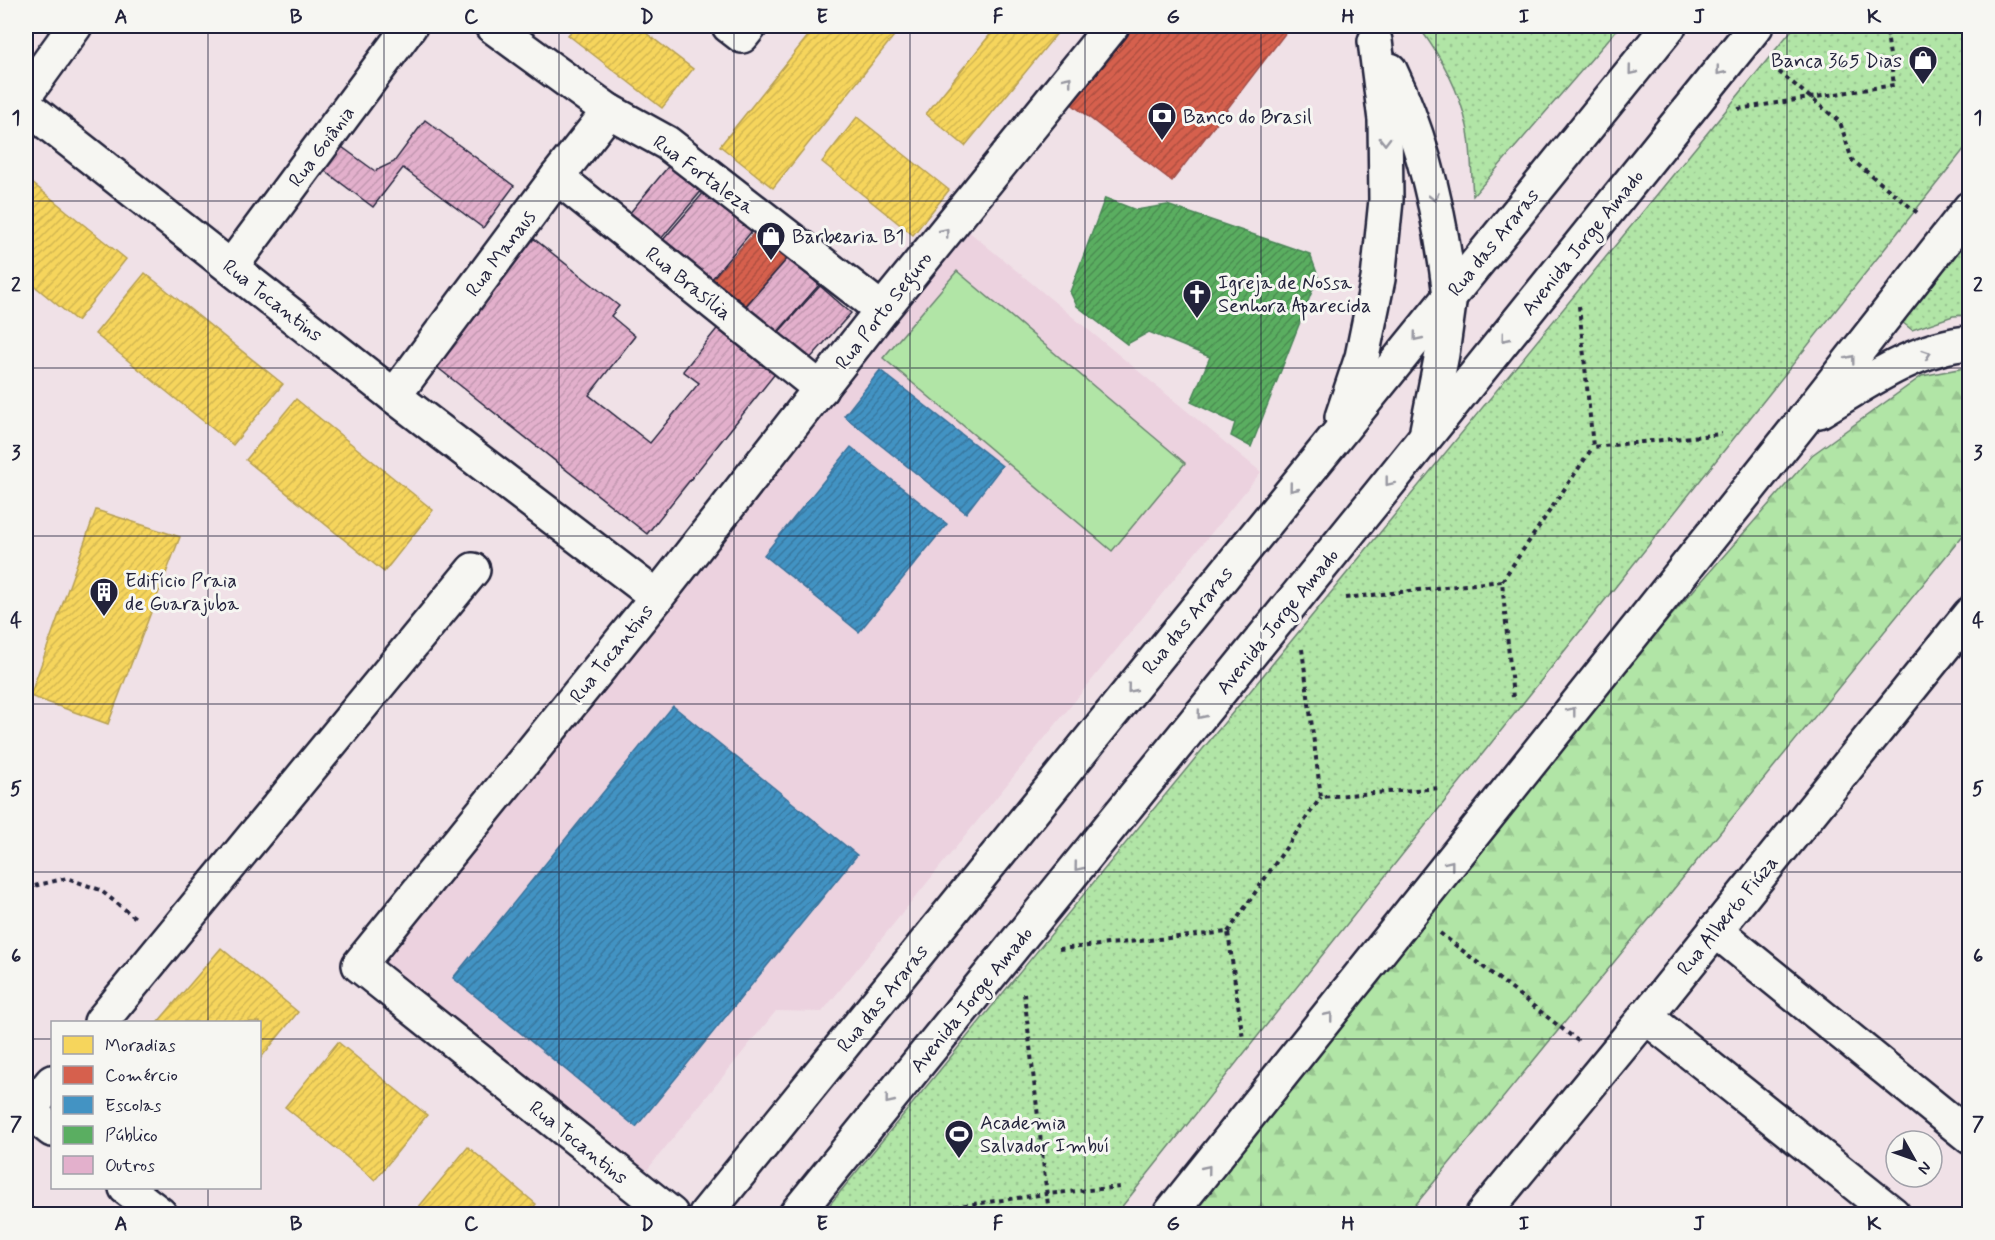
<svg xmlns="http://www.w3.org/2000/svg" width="1995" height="1240" font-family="Mynerve,sans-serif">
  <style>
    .built { fill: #ecd2df }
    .green { fill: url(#green-dots); stroke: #6a8470; stroke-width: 1.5 }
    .forest { fill: url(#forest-firs); stroke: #6a8470; stroke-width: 1.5 }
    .pitch { fill: #b1e5a6; stroke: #6a8470; stroke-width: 1.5 }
    .homes { fill: url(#homes-hatch); stroke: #b69f52; stroke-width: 1.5 }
    .shops { fill: url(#shops-hatch); stroke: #a04d48; stroke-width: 1.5 }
    .schools { fill: url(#schools-hatch); stroke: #39719a; stroke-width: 1.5 }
    .public { fill: url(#public-hatch); stroke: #498456; stroke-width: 1.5 }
    .building { fill: url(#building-hatch); stroke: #22223b; stroke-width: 1.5 }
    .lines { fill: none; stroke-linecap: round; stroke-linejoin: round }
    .minor-casing { stroke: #22223b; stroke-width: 38 }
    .major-casing { stroke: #22223b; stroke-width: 38 }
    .path { stroke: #22223b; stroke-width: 4; stroke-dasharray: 4.5 4.5; stroke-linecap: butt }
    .minor { stroke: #f6f6f2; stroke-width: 33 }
    .major { stroke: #f6f6f2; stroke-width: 33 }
    .oneway { stroke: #9797a0 }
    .grid { fill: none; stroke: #22223b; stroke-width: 1.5; stroke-opacity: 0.55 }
    .labels { text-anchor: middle; stroke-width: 6; stroke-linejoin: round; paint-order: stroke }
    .poi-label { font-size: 20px; fill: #22223b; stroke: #f6f6f2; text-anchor: start }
    .street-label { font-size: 20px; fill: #22223b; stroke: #f6f6f2 }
    .neatline { fill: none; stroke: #22223b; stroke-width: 2 }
    .grid-label { font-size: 20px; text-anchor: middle; font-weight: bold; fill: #22223b }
  </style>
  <defs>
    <pattern id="green-dots" width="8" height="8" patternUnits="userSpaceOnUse" patternTransform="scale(1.5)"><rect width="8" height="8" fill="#b1e5a6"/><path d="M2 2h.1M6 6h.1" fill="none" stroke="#98c490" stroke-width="1.8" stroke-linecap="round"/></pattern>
    <pattern id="forest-firs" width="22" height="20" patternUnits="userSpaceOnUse" patternTransform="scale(1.5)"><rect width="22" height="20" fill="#b1e5a6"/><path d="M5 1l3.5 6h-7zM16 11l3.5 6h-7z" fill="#98c490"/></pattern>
    <pattern id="homes-hatch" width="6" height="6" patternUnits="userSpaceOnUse" patternTransform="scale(1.5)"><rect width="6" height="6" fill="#f6d55c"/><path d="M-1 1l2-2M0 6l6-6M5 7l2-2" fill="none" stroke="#d3b751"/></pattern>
    <pattern id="shops-hatch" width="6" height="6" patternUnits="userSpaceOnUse" patternTransform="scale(1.5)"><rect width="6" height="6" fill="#d6604d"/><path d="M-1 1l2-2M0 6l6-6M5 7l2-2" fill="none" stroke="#ad4f41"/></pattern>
    <pattern id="schools-hatch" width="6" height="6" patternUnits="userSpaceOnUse" patternTransform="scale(1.5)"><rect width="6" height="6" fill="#4393c3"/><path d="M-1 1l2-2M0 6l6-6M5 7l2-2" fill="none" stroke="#3878a0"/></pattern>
    <pattern id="public-hatch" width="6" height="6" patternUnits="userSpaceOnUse" patternTransform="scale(1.5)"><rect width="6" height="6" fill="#5aae61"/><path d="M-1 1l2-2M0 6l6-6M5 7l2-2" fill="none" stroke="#4a8d51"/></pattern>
    <pattern id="building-hatch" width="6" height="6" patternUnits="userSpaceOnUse" patternTransform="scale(1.5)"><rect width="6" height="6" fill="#e3b0cc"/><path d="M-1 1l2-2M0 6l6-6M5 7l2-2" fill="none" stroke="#c297b0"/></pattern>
  </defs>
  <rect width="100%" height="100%" fill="#f0e1e7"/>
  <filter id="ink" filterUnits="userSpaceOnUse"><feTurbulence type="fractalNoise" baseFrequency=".0167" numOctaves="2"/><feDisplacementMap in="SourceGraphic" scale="12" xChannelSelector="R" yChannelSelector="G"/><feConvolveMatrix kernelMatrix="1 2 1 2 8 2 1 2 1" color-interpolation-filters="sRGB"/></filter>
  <g filter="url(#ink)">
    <polygon class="built" points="967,230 1261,472 822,1012 776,1011 643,1175 376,965"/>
    <g class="green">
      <path d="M1418 26H1620L1473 196C1471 173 1472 148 1467 126 1459 89 1440 55 1418 26Z"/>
      <polygon points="1795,26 1969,26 1969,143 1116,1214 822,1214"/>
      <polygon points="1969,228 1969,315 1953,316 1912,330 1902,322 1902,312"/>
    </g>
    <polygon class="forest" points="1969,367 1969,528 1408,1214 1179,1214 1413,911 1812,455 1922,376"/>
    <polygon class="pitch" points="957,271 1185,463 1112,551 883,358"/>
    <g class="homes">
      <polygon points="576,26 637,26 693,69 662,108 568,35"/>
      <polygon points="816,26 901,27 773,188 720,146"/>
      <polygon points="997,26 1063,26 965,146 926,114"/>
      <polygon points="857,117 949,190 913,235 822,162"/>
      <polygon points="26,178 126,259 77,321 26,279"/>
      <polygon points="145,273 283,384 233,445 95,334"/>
      <polygon points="296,399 433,510 384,572 246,460"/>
      <polygon points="96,510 180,537 108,724 30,696"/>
      <polygon points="221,948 298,1012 260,1059 260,1022 158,1022"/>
      <polygon points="338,1042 427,1115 375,1180 285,1107"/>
      <polygon points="468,1147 536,1204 528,1214 413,1214"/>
    </g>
    <g class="shops">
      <polygon points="1128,26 1288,26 1290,27 1172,181 1069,102"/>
      <polygon points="756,231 787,258 743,308 711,281"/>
    </g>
    <g class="schools">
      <polygon points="880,370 1002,466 966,513 844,416"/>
      <polygon points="851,447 947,524 859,632 764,555"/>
      <polygon points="673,706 857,855 636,1127 453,978"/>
    </g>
    <polygon class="public" points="1105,198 1136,210 1167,205 1310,254 1318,276 1251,447 1231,436 1235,423 1191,402 1210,357 1149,332 1127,344 1077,306 1070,292"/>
    <g class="building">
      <polygon points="425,120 514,186 483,228 403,168 373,207 317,165 335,142 375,171 394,162"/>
      <polygon points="671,163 703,189 660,240 629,214"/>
      <polygon points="705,191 752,231 711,280 663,240"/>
      <polygon points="528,234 619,306 611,316 635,336 589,395 650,443 699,383 683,371 720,325 778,370 647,534 428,360"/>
      <polygon points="788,258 819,285 775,335 744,308"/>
      <polygon points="820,286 851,313 807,362 776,335"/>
    </g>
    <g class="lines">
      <g class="minor-casing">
        <g id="minor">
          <polyline points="492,26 609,111 667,143 882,310"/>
          <polyline points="729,26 742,36 750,26"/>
          <path d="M1390 70C1424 141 1441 217 1450 296"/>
          <polyline points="26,94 75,26"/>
          <polyline points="26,106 394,396 657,597"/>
          <polyline points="557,177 821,389"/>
          <polyline points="231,267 410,26"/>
          <polyline points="394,396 557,177 609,111"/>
          <polyline points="1342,417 1362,357 1378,279 1386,200 1385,120 1375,41"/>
          <polyline points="1715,930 1970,1137"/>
          <polyline points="1645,1016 1893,1214"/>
          <polyline points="101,1022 473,570"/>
          <polyline points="26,1109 52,1130"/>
          <polyline points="28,1111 52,1082"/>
          <polyline points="126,1188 160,1214"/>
          <polyline points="671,1214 359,965 657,597 882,310 1112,26"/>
          <polyline points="706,1214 1669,26"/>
          <polyline points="1483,1214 1661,998 1970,614"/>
        </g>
      </g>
      <g class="major-casing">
        <g id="major">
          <path d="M1819 411C1862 385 1918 346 1970 343"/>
          <polyline points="1427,430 1442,354 1450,296"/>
          <polyline points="796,1214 1379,495 1756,26"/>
          <polyline points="1170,1214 1802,422 1970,208"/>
        </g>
      </g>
      <g class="path">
        <polyline points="1772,66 1840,122 1852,160 1919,214"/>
        <polyline points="1738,109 1894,85 1886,26"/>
        <polyline points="1579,306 1593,447 1722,434"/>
        <polyline points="1502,581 1593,447"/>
        <polyline points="1345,598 1502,581 1513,698"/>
        <polyline points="1302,649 1321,797 1441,788"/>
        <polyline points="26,888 67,878 100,890 137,919"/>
        <polyline points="1228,932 1321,797"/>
        <polyline points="1440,933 1578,1041"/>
        <polyline points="1059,949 1228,932 1243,1039"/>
        <polyline points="1024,993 1049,1214"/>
        <polyline points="901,1214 1046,1194 1121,1187"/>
      </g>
      <use href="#minor" class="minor"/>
      <use href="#major" class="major"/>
    </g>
    <defs><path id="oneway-chevron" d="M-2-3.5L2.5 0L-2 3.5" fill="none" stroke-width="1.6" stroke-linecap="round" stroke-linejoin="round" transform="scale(1.5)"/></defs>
    <g class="oneway">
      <use href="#oneway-chevron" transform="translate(1632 71) rotate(129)"/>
      <use href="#oneway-chevron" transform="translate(1720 71) rotate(129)"/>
      <use href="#oneway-chevron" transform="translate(1068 80) rotate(-51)"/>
      <use href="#oneway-chevron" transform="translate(1385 141) rotate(89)"/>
      <use href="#oneway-chevron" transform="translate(1434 197) rotate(77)"/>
      <use href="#oneway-chevron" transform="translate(945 232) rotate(-51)"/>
      <use href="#oneway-chevron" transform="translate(1417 337) rotate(129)"/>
      <use href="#oneway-chevron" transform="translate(1505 338) rotate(129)"/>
      <use href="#oneway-chevron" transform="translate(1927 354) rotate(-19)"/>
      <use href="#oneway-chevron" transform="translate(1851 359) rotate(-52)"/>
      <use href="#oneway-chevron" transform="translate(1389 482) rotate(128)"/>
      <use href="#oneway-chevron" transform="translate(1293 488) rotate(129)"/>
      <use href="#oneway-chevron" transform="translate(1131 689) rotate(129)"/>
      <use href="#oneway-chevron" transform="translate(1572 711) rotate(-52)"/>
      <use href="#oneway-chevron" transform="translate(1201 715) rotate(129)"/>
      <use href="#oneway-chevron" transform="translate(1450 864) rotate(-52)"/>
      <use href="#oneway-chevron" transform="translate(1078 867) rotate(129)"/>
      <use href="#oneway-chevron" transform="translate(1329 1016) rotate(-51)"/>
      <use href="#oneway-chevron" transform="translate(889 1100) rotate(129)"/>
      <use href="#oneway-chevron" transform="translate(1207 1169) rotate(-51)"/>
    </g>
  </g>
  <path class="grid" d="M208 26V1022M384 26V1214M559 26V1214M734 26V1214M910 26V1214M1085 26V1214M1261 26V1214M1436 26V1214M1611 26V1214M1787 26V1214M26 201H1970M26 368H1970M26 536H1970M26 704H1970M26 872H1970M26 1039H52M260 1039H1970M208 1188V1214"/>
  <defs>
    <g id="shop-pin" transform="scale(1.5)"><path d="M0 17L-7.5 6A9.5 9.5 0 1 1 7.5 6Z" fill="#22223b" stroke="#f6f6f2"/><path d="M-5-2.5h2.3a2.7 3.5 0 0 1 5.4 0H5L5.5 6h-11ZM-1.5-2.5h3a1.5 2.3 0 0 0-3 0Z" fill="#fff"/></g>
    <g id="bank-pin" transform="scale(1.5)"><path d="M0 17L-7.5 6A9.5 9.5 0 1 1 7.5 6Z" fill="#22223b" stroke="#f6f6f2"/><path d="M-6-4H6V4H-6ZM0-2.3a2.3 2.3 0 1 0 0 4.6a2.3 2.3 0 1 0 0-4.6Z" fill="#fff"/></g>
    <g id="church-pin" transform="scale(1.5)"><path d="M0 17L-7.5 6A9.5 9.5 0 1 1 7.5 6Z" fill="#22223b" stroke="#f6f6f2"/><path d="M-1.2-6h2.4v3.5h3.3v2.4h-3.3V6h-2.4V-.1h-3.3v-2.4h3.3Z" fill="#fff"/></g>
    <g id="building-pin" transform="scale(1.5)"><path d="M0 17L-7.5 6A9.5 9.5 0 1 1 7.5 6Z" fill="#22223b" stroke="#f6f6f2"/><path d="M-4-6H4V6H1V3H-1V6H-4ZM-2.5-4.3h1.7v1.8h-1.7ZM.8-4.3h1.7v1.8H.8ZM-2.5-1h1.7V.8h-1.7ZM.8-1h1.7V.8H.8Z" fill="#fff"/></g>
    <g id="stadium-pin" transform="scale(1.5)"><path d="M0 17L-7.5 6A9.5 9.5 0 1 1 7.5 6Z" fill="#22223b" stroke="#f6f6f2"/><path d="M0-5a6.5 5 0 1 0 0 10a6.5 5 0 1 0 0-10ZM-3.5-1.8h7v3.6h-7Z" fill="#fff"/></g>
  </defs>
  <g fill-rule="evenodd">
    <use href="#shop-pin" x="1923" y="60"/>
    <use href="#bank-pin" x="1162" y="116"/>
    <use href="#shop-pin" x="771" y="236"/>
    <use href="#church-pin" x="1197" y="294"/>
    <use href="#building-pin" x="104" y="592"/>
    <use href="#stadium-pin" x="959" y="1134"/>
  </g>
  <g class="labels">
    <g class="poi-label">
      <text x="1902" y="67" text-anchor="end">Banca 365 Dias</text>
      <text x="1183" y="123">Banco do Brasil</text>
      <text x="792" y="243">Barbearia B1</text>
      <text x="1218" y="289">Igreja de Nossa<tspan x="1218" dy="23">Senhora Aparecida</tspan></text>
      <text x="125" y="587">Edifício Praia<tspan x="125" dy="23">de Guarajuba</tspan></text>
      <text x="980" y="1129">Academia<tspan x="980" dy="23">Salvador Imbuí</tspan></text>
    </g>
    <g class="street-label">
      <text transform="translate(321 146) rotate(-53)" y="7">Rua Goiânia</text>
      <text transform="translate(704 174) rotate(36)" y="7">Rua Fortaleza</text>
      <text transform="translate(1493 242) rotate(-51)" y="7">Rua das Araras</text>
      <text transform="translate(1582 242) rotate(-51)" y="7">Avenida Jorge Amado</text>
      <text transform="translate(500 253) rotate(-53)" y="7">Rua Manaus</text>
      <text transform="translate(689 283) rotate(39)" y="7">Rua Brasília</text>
      <text transform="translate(273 300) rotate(38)" y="7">Rua Tocantins</text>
      <text transform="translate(883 310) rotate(-52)" y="7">Rua Porto Seguro</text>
      <text transform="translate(1187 620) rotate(-51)" y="7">Rua das Araras</text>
      <text transform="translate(1277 621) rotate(-51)" y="7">Avenida Jorge Amado</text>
      <text transform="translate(611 653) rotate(-51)" y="7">Rua Tocantins</text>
      <text transform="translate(1727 915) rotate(-51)" y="7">Rua Alberto Fiúza</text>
      <text transform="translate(882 998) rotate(-51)" y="7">Rua das Araras</text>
      <text transform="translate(971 999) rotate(-51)" y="7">Avenida Jorge Amado</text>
      <text transform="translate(579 1142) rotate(39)" y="7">Rua Tocantins</text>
    </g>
  </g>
  <rect width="1995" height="1240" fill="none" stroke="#f6f6f2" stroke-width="66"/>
  <rect x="51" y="1021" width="210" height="168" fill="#f6f6f2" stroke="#a1a1a9" stroke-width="1.5"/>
  <rect x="63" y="1036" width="30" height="18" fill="#f6d55c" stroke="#a1a1a9" stroke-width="1.5"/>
  <text x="105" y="1051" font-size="18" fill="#22223b">Moradias</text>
  <rect x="63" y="1066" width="30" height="18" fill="#d6604d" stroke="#a1a1a9" stroke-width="1.5"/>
  <text x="105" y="1081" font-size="18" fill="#22223b">Comércio</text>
  <rect x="63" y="1096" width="30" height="18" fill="#4393c3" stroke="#a1a1a9" stroke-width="1.5"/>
  <text x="105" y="1111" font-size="18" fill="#22223b">Escolas</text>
  <rect x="63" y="1126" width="30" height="18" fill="#5aae61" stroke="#a1a1a9" stroke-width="1.5"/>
  <text x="105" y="1141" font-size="18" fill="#22223b">Público</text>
  <rect x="63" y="1156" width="30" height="18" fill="#e3b0cc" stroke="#a1a1a9" stroke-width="1.5"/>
  <text x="105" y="1171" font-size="18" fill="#22223b">Outros</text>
  <g transform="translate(1914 1159) rotate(130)"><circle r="28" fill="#f6f6f2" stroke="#a1a1a9" stroke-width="1.5"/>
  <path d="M0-4.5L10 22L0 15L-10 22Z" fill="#22223b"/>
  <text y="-9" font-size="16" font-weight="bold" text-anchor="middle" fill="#22223b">N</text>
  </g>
  <rect x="33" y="33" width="1929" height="1174" class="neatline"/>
  <g class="grid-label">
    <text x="121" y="23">A</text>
    <text x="296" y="23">B</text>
    <text x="471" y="23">C</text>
    <text x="647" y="23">D</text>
    <text x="822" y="23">E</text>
    <text x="998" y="23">F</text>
    <text x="1173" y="23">G</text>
    <text x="1348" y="23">H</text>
    <text x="1524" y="23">I</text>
    <text x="1699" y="23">J</text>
    <text x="1874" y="23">K</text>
    <text x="16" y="124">1</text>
    <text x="1978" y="124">1</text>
    <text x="16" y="291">2</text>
    <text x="1978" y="291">2</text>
    <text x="16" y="459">3</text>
    <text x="1978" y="459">3</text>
    <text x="16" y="627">4</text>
    <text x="1978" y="627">4</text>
    <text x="16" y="795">5</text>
    <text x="1978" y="795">5</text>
    <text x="16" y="962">6</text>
    <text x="1978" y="962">6</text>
    <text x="16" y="1130">7</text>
    <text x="1978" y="1130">7</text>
    <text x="121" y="1230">A</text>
    <text x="296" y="1230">B</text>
    <text x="471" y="1230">C</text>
    <text x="647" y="1230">D</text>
    <text x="822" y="1230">E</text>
    <text x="998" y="1230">F</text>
    <text x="1173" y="1230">G</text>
    <text x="1348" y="1230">H</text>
    <text x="1524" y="1230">I</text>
    <text x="1699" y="1230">J</text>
    <text x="1874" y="1230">K</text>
  </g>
</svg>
